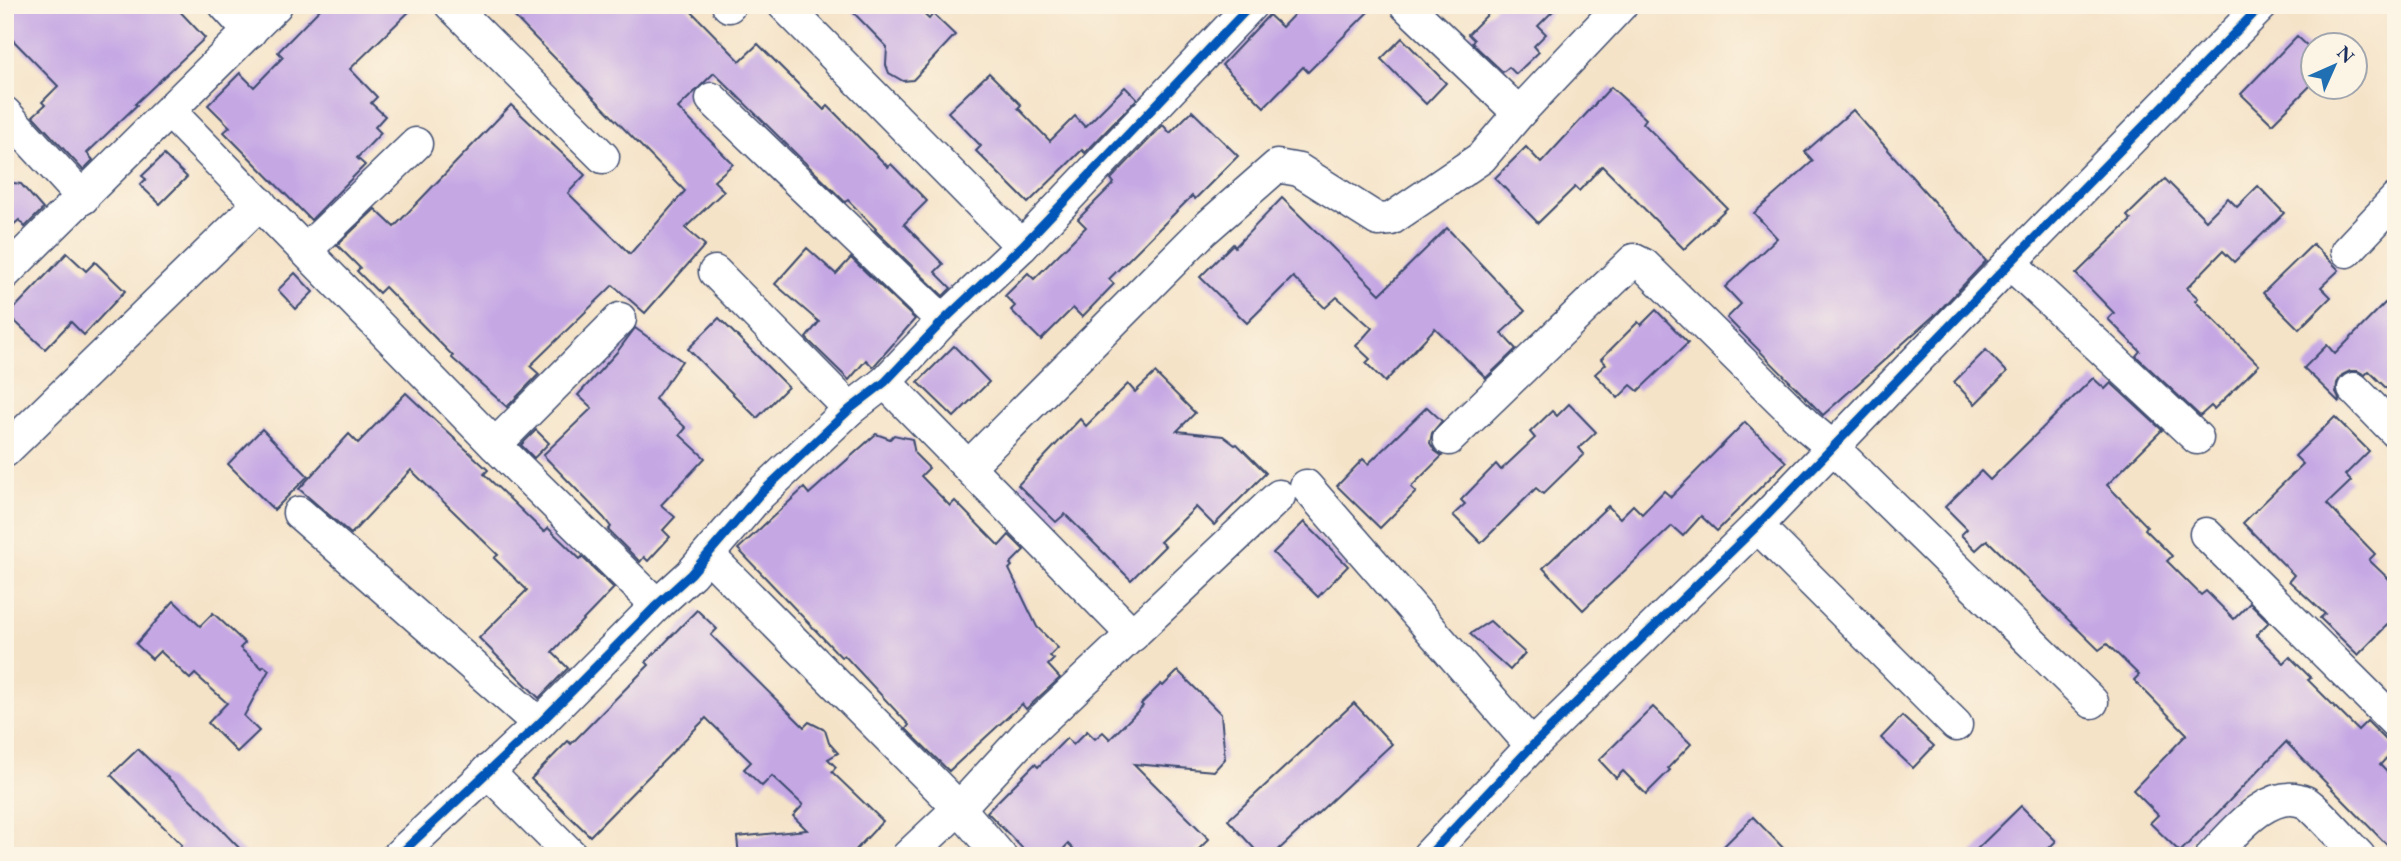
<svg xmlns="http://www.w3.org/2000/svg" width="2401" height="861" font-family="'EB Garamond',serif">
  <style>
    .building { fill: #c5a7e4 }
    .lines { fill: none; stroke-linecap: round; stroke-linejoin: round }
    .minor-casing { stroke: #3c4a6e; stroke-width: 35 }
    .minor { stroke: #fff; stroke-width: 32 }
    .cycleway-casing { stroke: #fcf5e5; stroke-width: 13 }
    .cycleway { stroke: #0057b8; stroke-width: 9 }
  </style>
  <rect width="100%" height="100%" fill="#fcf5e5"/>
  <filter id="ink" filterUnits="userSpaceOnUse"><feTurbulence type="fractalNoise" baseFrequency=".0143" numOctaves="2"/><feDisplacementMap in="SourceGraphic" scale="14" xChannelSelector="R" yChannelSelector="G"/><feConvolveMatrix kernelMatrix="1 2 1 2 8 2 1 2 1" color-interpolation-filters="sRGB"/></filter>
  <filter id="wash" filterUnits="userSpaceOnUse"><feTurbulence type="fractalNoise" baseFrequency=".00686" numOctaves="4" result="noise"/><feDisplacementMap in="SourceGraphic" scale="28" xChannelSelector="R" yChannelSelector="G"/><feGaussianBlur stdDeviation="1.57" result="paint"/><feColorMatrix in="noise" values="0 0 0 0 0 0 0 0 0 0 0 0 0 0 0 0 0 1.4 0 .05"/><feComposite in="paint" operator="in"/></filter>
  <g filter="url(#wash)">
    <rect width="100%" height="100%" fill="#f5e3c8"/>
    <g id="blocks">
      <g class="building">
        <polygon points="5,5 174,5 205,38 135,104 137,105 87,153 93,160 83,170 33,116 45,105 42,102 58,86 5,32"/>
        <polygon points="324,5 416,5 350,69 377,97 371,103 385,116 375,127 381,133 357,158 365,165 311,220 224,132 230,127 208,105 240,73 254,87 283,57 278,52"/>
        <polygon points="503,5 685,5 740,61 758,44 824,110 828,106 888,167 891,164 927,201 904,224 943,264 935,272 951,288 943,296 875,230 876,229 848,200 845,202 714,73 678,108 733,164 714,181 724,191 685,228 705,245 645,313 613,285 530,366 539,374 507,407 452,358 453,356 385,287 379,293 357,271 360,268 337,245 375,209 394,227 511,105 585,175 568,193 630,254 685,191"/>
        <polygon points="846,5 914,5 929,19 933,14 955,35 913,80 903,81 889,73 886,65 887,47"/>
        <polygon points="1303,5 1375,5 1308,72 1303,67 1264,107 1222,65 1269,15 1282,27"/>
        <polygon points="1497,5 1559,5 1538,26 1546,34 1534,46 1539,52 1516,74 1509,67 1503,72 1472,43 1474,40 1468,34"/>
        <polygon points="2297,36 2314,52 2314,82 2272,124 2241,94"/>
        <polygon points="1402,38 1446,83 1426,104 1381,59"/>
        <polygon points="989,73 1021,105 1018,108 1050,141 1075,116 1085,127 1125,87 1137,99 1085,153 1082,150 1028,203 976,151 981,146 948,112"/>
        <polygon points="1611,87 1646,119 1643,123 1727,208 1684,249 1602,166 1579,191 1575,187 1538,223 1495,178 1526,147 1541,163"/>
        <polygon points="1853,110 1986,261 1938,312 1823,415 1727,318 1741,304 1725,287 1777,238 1754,213 1813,161 1805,152"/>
        <polygon points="1192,111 1238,156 1195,199 1192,196 1109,279 1114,284 1082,317 1073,308 1041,340 1011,310 1015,306 1005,296 1028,273 1034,279 1086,227 1078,219 1114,183 1111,179 1163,125 1170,133"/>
        <polygon points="164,155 187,177 160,204 140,185 146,179 142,176"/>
        <polygon points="2165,179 2206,220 2228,198 2237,207 2258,186 2284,213 2234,262 2223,251 2187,288 2198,298 2195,301 2259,365 2214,409 2211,406 2200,416 2136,356 2140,351 2108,319 2114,313 2076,274 2131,220 2127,216"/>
        <polygon points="5,182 21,184 43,209 25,227 19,220 5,232"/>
        <polygon points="1282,198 1380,294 1447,228 1525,311 1501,333 1516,349 1486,378 1435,328 1385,382 1366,363 1370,359 1356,346 1372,328 1337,297 1325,308 1293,277 1247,323 1200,277 1233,244 1235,247"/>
        <polygon points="2313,244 2339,270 2321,287 2331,297 2299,329 2263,293"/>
        <polygon points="807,248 836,274 851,258 915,319 873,367 866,360 849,380 806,338 819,322 775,284"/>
        <polygon points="67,253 86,271 95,262 125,291 84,335 71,322 45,349 8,315"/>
        <polygon points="295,273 313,292 296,309 278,290"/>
        <polygon points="2385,303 2396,313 2396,398 2369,371 2365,375 2358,371 2350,371 2342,375 2337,383 2336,393 2340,401 2339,402 2304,368 2327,345 2335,354"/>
        <polygon points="1656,310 1688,343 1638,391 1631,385 1618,398 1595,374 1606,364 1601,359 1638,322 1641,325"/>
        <polygon points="719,318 788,387 757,418 688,349"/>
        <polygon points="635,328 682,361 655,399 686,428 680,435 705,458 661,505 675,517 663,530 670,537 648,561 644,557 640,562 608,530 611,527 604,518 543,455 592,408 578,395 617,352"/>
        <polygon points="954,346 989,382 954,417 918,382"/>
        <polygon points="1986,350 2007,372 1975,404 1954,382"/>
        <polygon points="1155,373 1195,413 1177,431 1223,436 1235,445 1237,444 1266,473 1214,525 1196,507 1160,542 1165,546 1131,580 1065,514 1056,522 1018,485 1080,419 1086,426 1128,384 1135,392"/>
        <polygon points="2093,378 2105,389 2111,383 2162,430 2107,485 2147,526 2145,529 2172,556 2167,561 2201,595 2206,591 2234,619 2250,603 2269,622 2256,635 2284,663 2290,657 2311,678 2308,680 2358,730 2367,721 2395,749 2380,765 2396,781 2396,854 2286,742 2180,852 2150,823 2158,815 2133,790 2187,734 2134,680 2139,675 2107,644 2099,650 1987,540 1976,550 1961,535 1967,529 1945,507 1981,471 1990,480"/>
        <polygon points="406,393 488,470 484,474 544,532 548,528 580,559 582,557 614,588 552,652 568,668 539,698 479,638 527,590 494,558 498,555 411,470 351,534 299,489 349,434 358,443"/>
        <polygon points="1569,404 1596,432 1579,448 1584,454 1543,494 1536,488 1481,543 1453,515 1465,504 1461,500 1496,464 1501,470 1535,438 1530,432 1552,411 1557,416"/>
        <polygon points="1427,407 1442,421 1432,433 1430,443 1435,451 1442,456 1411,487 1416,492 1380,528 1337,486 1363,459 1368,464"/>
        <polygon points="2335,417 2369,451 2345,475 2351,481 2327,504 2375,554 2369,560 2396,586 2396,616 2358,655 2320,618 2325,614 2289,581 2294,575 2243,523 2303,464 2295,456"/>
        <polygon points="1745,422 1786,462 1717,531 1701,516 1683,536 1672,526 1583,610 1543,568 1608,506 1620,518 1633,505 1642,514 1664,491 1671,497"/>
        <polygon points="262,429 308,476 274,510 228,464"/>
        <polygon points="536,430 549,443 534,458 521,445"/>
        <polygon points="876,434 890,439 894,435 912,439 915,454 929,468 921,476 950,506 955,501 999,546 1009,535 1024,550 1010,564 1012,566 1009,569 1037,627 1058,648 1050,656 1054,659 1048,665 1060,678 1026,709 1022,704 949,771 906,729 909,725 844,655 841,657 738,549 804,488 809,494"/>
        <polygon points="1304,522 1348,566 1318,597 1273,553"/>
        <polygon points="174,601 200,626 213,613 245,643 240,648 262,668 264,666 269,670 244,716 259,731 237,752 208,723 227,703 195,674 190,679 160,651 152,659 136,644"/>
        <polygon points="697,610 717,629 711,635 804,727 809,722 825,730 829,743 838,753 828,759 836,767 832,772 883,821 850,856 739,856 737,837 807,830 793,816 803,805 772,776 762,786 744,769 751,762 706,718 590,836 531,779 568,741 571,744 649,665 646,662"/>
        <polygon points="1490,621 1525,653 1510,670 1470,634"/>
        <polygon points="1178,671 1221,714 1225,759 1214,771 1134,764 1209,839 1192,856 1080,856 1068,844 1057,856 1030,856 987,812 1035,764 1038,767 1067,738 1073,745 1087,731 1095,739 1103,732 1110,739 1143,706 1141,704 1161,684 1163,686"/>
        <polygon points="1354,703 1392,744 1272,856 1261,856 1228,820"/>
        <polygon points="1653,707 1691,744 1668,768 1670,770 1646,794 1623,771 1616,778 1599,760"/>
        <polygon points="1902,716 1934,746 1913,768 1881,738"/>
        <polygon points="138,749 210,818 247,856 172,856 182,845 111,775"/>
        <polygon points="2021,806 2056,841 2041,856 1970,856"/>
        <polygon points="1753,817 1791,856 1714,856"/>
      </g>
    </g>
  </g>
  <g filter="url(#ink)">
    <use href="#blocks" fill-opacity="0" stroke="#3c4a6e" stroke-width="2"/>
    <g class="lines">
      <g class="minor-casing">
        <g id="minor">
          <polyline points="225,5 250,32"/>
          <polyline points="451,5 603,157"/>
          <polyline points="728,5 729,6"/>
          <polyline points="784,5 1022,246"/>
          <polyline points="712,99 943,321"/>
          <polyline points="170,112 495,445 657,605"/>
          <polyline points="5,113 83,198"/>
          <polyline points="1519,113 1621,5"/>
          <polyline points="306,250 416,144"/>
          <polyline points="2347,251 2396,199"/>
          <polyline points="2010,263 2197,438"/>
          <polyline points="715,272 850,409"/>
          <polyline points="5,273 276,5"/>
          <polyline points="885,382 1133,635"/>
          <polyline points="2354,389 2396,432"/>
          <polyline points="1449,439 1634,260 1644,265 1807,426 1832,447 2092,702"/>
          <polyline points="495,445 620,319"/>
          <polyline points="5,451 260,203"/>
          <polyline points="969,466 1204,230 1277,166 1299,170 1378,220 1391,219 1481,158 1519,113 1406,5"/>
          <polyline points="1306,486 1532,746"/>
          <polyline points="299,513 539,724"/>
          <polyline points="1757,526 1956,725"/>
          <polyline points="2206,534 2396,723"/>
          <polyline points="708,555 959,808 1000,856"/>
          <polyline points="487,771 572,856"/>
          <polyline points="398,856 539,724 657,605 691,574 759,495 850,409 885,382 943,321 1022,246 1251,5"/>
          <polyline points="908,856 959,808 1027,734 1279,496"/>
          <polyline points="1428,856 1532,746 1757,526 2010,263 2262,5"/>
          <path d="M2212 856C2233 834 2270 786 2305 802 2315 807 2349 846 2359 856"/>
        </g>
      </g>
      <use href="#minor" class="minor"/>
      <g class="cycleway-casing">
        <g id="cycleway">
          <polyline points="398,856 539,724 657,605 691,574 759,495 850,409 885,382 943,321 1022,246 1251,5"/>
          <polyline points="1428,856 1532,746 1757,526 2010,263 2262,5"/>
        </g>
      </g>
      <use href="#cycleway" class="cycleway"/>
    </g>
  </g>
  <rect width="2401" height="861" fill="none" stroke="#fcf5e5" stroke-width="28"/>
  <g transform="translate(2334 66) rotate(45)"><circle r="33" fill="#fcf5e5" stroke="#a2a6af" stroke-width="2"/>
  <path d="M0-5L12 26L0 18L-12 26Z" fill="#1f6fb2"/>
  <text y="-10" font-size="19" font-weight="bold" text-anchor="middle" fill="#1b2f5e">N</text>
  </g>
</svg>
